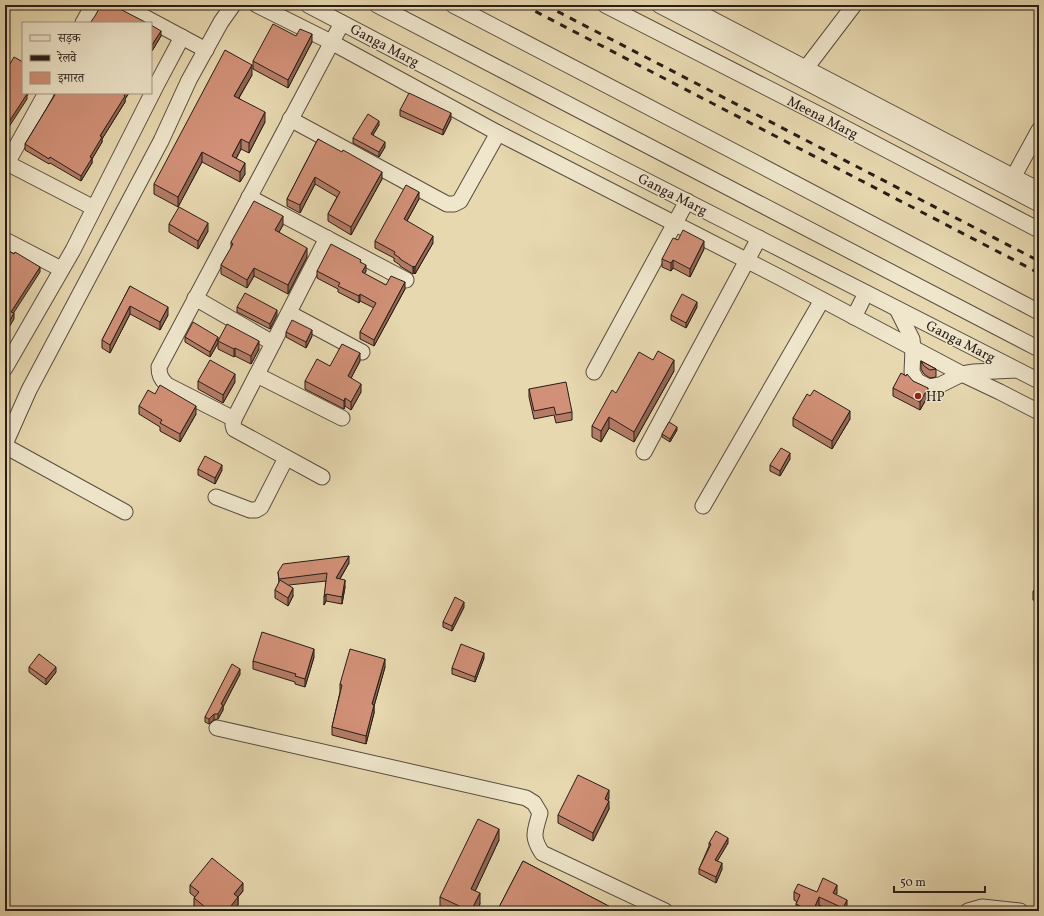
<svg xmlns="http://www.w3.org/2000/svg" width="1044" height="916" font-family="Vollkorn,'Noto Serif Devanagari',serif">
  <style>
    .lines { fill: none; stroke-linecap: round; stroke-linejoin: round }
    .minor-casing { stroke: #584c3d; stroke-width: 17 }
    .minor { stroke: #efe6cc; stroke-width: 15 }
    .rail { stroke: #281d17; stroke-width: 3; stroke-dasharray: 7 7; stroke-linecap: butt }
    .wall { fill: #b47c66; stroke: #281d17 }
    .shaded-wall { fill: #926553; stroke: #281d17 }
    .building { fill: #d19077; stroke: #281d17 }
    .poi-dot { fill: #8f2418; stroke: #efe6cc; stroke-width: 1.5 }
    .labels { text-anchor: middle; stroke-width: 3; stroke-linejoin: round; paint-order: stroke }
    .street-label { font-size: 14px; fill: #281d17; stroke: #efe6cc }
    .poi-label { font-size: 14px; fill: #281d17; stroke: #efe6cc; text-anchor: start }
  </style>
  <rect width="100%" height="100%" fill="#e7d8b0"/>
  <filter id="stains"><feTurbulence type="fractalNoise" baseFrequency=".005" numOctaves="4"/><feColorMatrix values="0 0 0 0 .2 0 0 0 0 .09 0 0 0 0 .02 0 0 0 .5 -.17"/></filter>
  <radialGradient id="worn" r=".72"><stop offset=".6" stop-color="#630" stop-opacity="0"/><stop offset="1" stop-color="#630" stop-opacity=".3"/></radialGradient>
  <g class="lines">
    <g class="minor-casing">
      <g id="minor">
        <polyline points="122,5 206,50"/>
        <polyline points="257,5 331,42 498,133 781,278 962,374 1000,392 1039,412"/>
        <polyline points="308,5 539,126 1039,381"/>
        <polyline points="377,5 1039,349"/>
        <polyline points="453,5 756,163 1039,312"/>
        <polyline points="605,5 826,118 1039,230"/>
        <polyline points="659,5 1039,204"/>
        <polyline points="685,5 1039,190"/>
        <polyline points="83,23 93,5"/>
        <polyline points="800,76 854,5"/>
        <polyline points="290,119 447,204 454,204 460,201 498,133"/>
        <polyline points="7,163 94,208"/>
        <polyline points="5,167 46,93"/>
        <polyline points="1009,185 1039,130"/>
        <polyline points="249,197 406,280"/>
        <polyline points="5,240 61,269"/>
        <polyline points="195,298 273,343"/>
        <polyline points="897,309 912,339 913,349 912,372 917,381 929,387 940,385 962,374 974,372 1016,370"/>
        <polyline points="289,313 362,352"/>
        <polyline points="854,317 866,293"/>
        <polyline points="5,368 73,250 157,84 182,37"/>
        <polyline points="594,372 687,201"/>
        <polyline points="257,375 342,418"/>
        <polyline points="234,419 327,238"/>
        <polyline points="5,444 29,390 161,141 189,80 221,22 233,5"/>
        <polyline points="5,446 125,512"/>
        <polyline points="644,452 759,238"/>
        <path d="M322 477 234 429 233 425 234 419 167 385C161 379 159 375 159 367L342 23"/>
        <polyline points="216,497 250,510 256,510 261,507 286,458"/>
        <polyline points="703,506 822,300"/>
        <path d="M217 728 526 798 534 803 540 813C535 832 531 836 542 853L665 911"/>
        <polyline points="968,911 982,907 1020,911"/>
      </g>
    </g>
    <use href="#minor" class="minor"/>
    <g class="rail">
      <polyline points="523,5 1039,273"/>
      <polyline points="545,5 1039,261"/>
    </g>
  </g>
  <g class="wall">
    <polygon points="151,25 161,36 152,51 151,50"/>
    <polygon points="296,36 312,42 288,88 253,69 253,61"/>
    <polygon points="252,75 239,98 265,122 249,153 241,149 236,159 245,174 240,182 202,162 178,207 154,194 154,184"/>
    <polygon points="56,93 129,93 125,99 125,102 102,139 102,142 92,159 92,163 81,181 50,163 49,164 25,150 25,144"/>
    <polygon points="400,110 451,119 443,135 400,116"/>
    <polygon points="379,125 373,135 385,147 379,157 353,143 353,138"/>
    <polygon points="318,139 382,179 351,235 328,221 328,214 337,197 315,184 300,213 287,206 287,199"/>
    <polygon points="419,199 407,221 433,243 415,274 414,273 413,274 400,266 400,265 394,261 394,258 375,248 375,241"/>
    <polygon points="169,224 208,231 198,249 169,232"/>
    <polygon points="283,225 279,232 307,257 288,294 254,276 247,288 221,274 221,265 231,249 231,242"/>
    <polygon points="678,240 704,249 690,277 673,268 671,271 662,267 662,259"/>
    <polygon points="361,262 366,271 364,274 386,285 405,289 374,346 360,339 360,332 374,308 360,301 359,303 338,292 338,289 317,278 317,271"/>
    <polygon points="130,286 168,315 160,330 130,314 110,353 102,348 102,340"/>
    <polygon points="237,307 277,315 270,329 237,312"/>
    <polygon points="697,307 686,328 671,320 671,315"/>
    <polygon points="286,332 312,336 306,348 286,337"/>
    <polygon points="185,337 218,340 259,349 251,364 235,356 234,357 218,349 218,343 210,357 185,342"/>
    <polygon points="360,361 351,378 361,392 351,410 345,406 344,409 305,389 305,381 330,366"/>
    <polygon points="921,361 936,369 936,377 930,378 924,374 921,369"/>
    <polygon points="674,371 634,442 609,428 601,442 592,437 592,426"/>
    <polygon points="198,381 235,382 223,403 198,389"/>
    <polygon points="913,381 928,396 920,410 893,396 893,388"/>
    <polygon points="529,389 572,412 572,420 556,423 554,415 534,419 529,397"/>
    <polygon points="155,394 196,414 180,442 160,431 160,427 139,414 139,406"/>
    <polygon points="810,396 850,419 832,449 793,426 793,418"/>
    <polygon points="677,430 670,442 662,437 662,434"/>
    <polygon points="790,459 780,476 770,471 770,465"/>
    <polygon points="198,469 222,470 215,484 198,475"/>
    <polygon points="349,563 340,579 345,587 342,604 326,601 324,605 326,581 289,585 293,596 288,606 275,598 275,590 279,583 278,572"/>
    <polygon points="1039,582 1039,603 1033,600 1033,592"/>
    <polygon points="464,607 452,631 443,627 443,622"/>
    <polygon points="314,657 305,687 295,684 295,682 253,669 253,661"/>
    <polygon points="484,658 475,682 452,674 452,668"/>
    <polygon points="29,667 56,672 46,685 29,672"/>
    <polygon points="385,667 374,706 374,713 366,744 332,735 332,727 340,692 340,684"/>
    <polygon points="240,674 223,707 223,710 218,719 214,720 209,724 205,722 205,717"/>
    <polygon points="609,798 608,800 609,809 593,841 558,823 558,815"/>
    <polygon points="499,840 475,891 480,904 476,911 448,911 440,907 440,897"/>
    <polygon points="709,843 728,843 717,861 722,869 716,883 699,874 699,869 709,846"/>
    <polygon points="523,861 618,911 497,911"/>
    <polygon points="190,885 243,891 238,897 238,905 233,911 200,911 194,906 194,898 195,897 190,893"/>
    <polygon points="794,892 837,893 836,895 847,908 846,911 832,911 819,905 817,911 796,911 796,904 797,902 794,900"/>
  </g>
  <g class="shaded-wall">
    <polygon points="161,31 161,36 152,51 152,45"/>
    <polygon points="312,34 312,42 288,88 288,80"/>
    <polygon points="252,65 252,75 234,106 234,96"/>
    <polygon points="26,93 29,93 27,96 27,99 5,133 5,128"/>
    <polygon points="126,93 129,93 125,99 125,102 102,139 102,142 92,159 92,163 81,181 81,176 100,136"/>
    <polygon points="265,112 265,122 249,153 249,143"/>
    <polygon points="451,113 451,119 443,135 443,130"/>
    <polygon points="379,121 379,125 371,138 371,134"/>
    <polygon points="241,139 241,149 232,166 232,156"/>
    <polygon points="385,142 385,147 379,157 379,152"/>
    <polygon points="202,152 202,162 178,207 178,197"/>
    <polygon points="245,163 245,174 240,182 240,172"/>
    <polygon points="382,172 382,179 351,235 351,227"/>
    <polygon points="315,177 315,184 300,213 300,205"/>
    <polygon points="419,192 419,199 404,226 404,219"/>
    <polygon points="283,216 283,225 275,239 275,230"/>
    <polygon points="208,223 208,231 198,249 198,241"/>
    <polygon points="433,236 433,243 415,274 415,267"/>
    <polygon points="704,241 704,249 690,277 690,269"/>
    <polygon points="307,248 307,257 288,294 288,285"/>
    <polygon points="673,260 673,268 671,271 671,263"/>
    <polygon points="366,265 366,271 362,279 362,272"/>
    <polygon points="414,266 414,273 413,274 413,267"/>
    <polygon points="40,267 40,272 11,317 11,312"/>
    <polygon points="254,268 254,276 247,288 247,280"/>
    <polygon points="405,282 405,289 374,346 374,340"/>
    <polygon points="360,294 360,301 359,303 359,296"/>
    <polygon points="697,302 697,307 686,328 686,323"/>
    <polygon points="130,306 130,314 110,353 110,345"/>
    <polygon points="168,307 168,315 160,330 160,322"/>
    <polygon points="277,310 277,315 270,329 270,324"/>
    <polygon points="14,313 14,319 5,334 5,329"/>
    <polygon points="312,330 312,336 306,348 306,342"/>
    <polygon points="218,337 218,343 210,357 210,352"/>
    <polygon points="259,341 259,349 251,364 251,356"/>
    <polygon points="235,348 235,356 234,357 234,349"/>
    <polygon points="360,353 360,361 348,384 348,376"/>
    <polygon points="674,360 674,371 634,442 634,432"/>
    <polygon points="235,374 235,382 223,403 223,395"/>
    <polygon points="361,384 361,392 351,410 351,402"/>
    <polygon points="928,388 928,396 920,410 920,402"/>
    <polygon points="345,398 345,406 344,409 344,401"/>
    <polygon points="196,406 196,414 180,442 180,434"/>
    <polygon points="850,411 850,419 832,449 832,441"/>
    <polygon points="609,417 609,428 601,442 601,431"/>
    <polygon points="677,427 677,430 670,442 670,439"/>
    <polygon points="790,453 790,459 780,476 780,471"/>
    <polygon points="222,465 222,470 215,484 215,478"/>
    <polygon points="349,556 349,563 336,585 336,578"/>
    <polygon points="345,580 345,587 342,604 342,597"/>
    <polygon points="293,588 293,596 288,606 288,598"/>
    <polygon points="326,594 326,601 324,605 324,597"/>
    <polygon points="464,602 464,607 452,631 452,626"/>
    <polygon points="314,649 314,657 305,687 305,679"/>
    <polygon points="484,653 484,658 475,682 475,677"/>
    <polygon points="385,659 385,667 374,706 374,713 366,744 366,736 372,704"/>
    <polygon points="56,667 56,672 46,685 46,679"/>
    <polygon points="240,669 240,674 223,707 223,710 218,719 218,714 221,704"/>
    <polygon points="214,714 214,720 209,724 209,719"/>
    <polygon points="609,790 609,798 605,807 605,799"/>
    <polygon points="609,801 609,809 593,841 593,833"/>
    <polygon points="499,829 499,840 471,900 471,889"/>
    <polygon points="728,838 728,843 715,865 715,860"/>
    <polygon points="722,863 722,869 716,883 716,877"/>
    <polygon points="243,883 243,891 238,897 238,905 233,911 227,911 234,894"/>
    <polygon points="837,885 837,893 833,901 833,893"/>
    <polygon points="480,893 480,904 476,911 471,911"/>
    <polygon points="819,897 819,905 817,911 813,911"/>
    <polygon points="847,900 847,908 846,911 843,911 843,908"/>
  </g>
  <g class="building">
    <polygon points="101,5 115,5 118,8 147,23 90,23 95,16"/>
    <polygon points="273,24 296,36 300,29 312,34 288,80 253,61"/>
    <polygon points="151,25 161,31 152,45 151,44"/>
    <polygon points="225,50 252,65 234,96 265,112 249,143 241,139 232,156 245,163 240,172 202,152 178,197 154,184"/>
    <polygon points="14,57 23,62 23,93 27,94 5,128 5,71 6,71"/>
    <polygon points="56,93 126,93 124,96 125,96 100,136 102,137 90,157 92,158 81,176 50,157 49,159 25,144"/>
    <polygon points="409,93 451,113 443,130 400,110"/>
    <polygon points="368,114 379,121 371,134 385,142 379,152 353,138"/>
    <polygon points="318,139 342,152 343,150 382,172 351,227 328,214 340,192 315,177 300,205 287,199"/>
    <polygon points="406,185 419,192 404,219 433,236 415,267 414,266 413,267 400,259 400,258 394,254 395,252 375,241"/>
    <polygon points="254,201 283,216 275,230 307,248 288,285 254,268 247,280 221,265 233,244 231,242"/>
    <polygon points="179,207 208,223 198,241 169,224"/>
    <polygon points="683,230 704,241 690,269 673,260 671,263 662,259 673,238 678,240"/>
    <polygon points="331,244 361,260 360,262 366,265 362,272 386,285 391,276 405,282 374,340 360,332 376,303 360,294 359,296 338,286 340,283 317,271"/>
    <polygon points="5,249 14,254 15,252 40,267 11,312 14,313 5,329"/>
    <polygon points="130,286 168,307 160,322 130,306 110,345 102,340"/>
    <polygon points="245,293 277,310 270,324 237,307"/>
    <polygon points="682,294 697,302 686,323 671,315"/>
    <polygon points="292,320 312,330 306,342 286,332"/>
    <polygon points="193,322 218,337 210,352 185,337"/>
    <polygon points="227,324 259,341 251,356 235,348 234,349 218,341"/>
    <polygon points="342,344 360,353 348,376 361,384 351,402 345,398 344,401 305,381 317,359 330,366"/>
    <polygon points="658,351 674,360 634,432 609,417 601,431 592,426 612,390 616,393 639,352 653,360"/>
    <polygon points="210,360 235,374 223,395 198,381"/>
    <polygon points="921,361 936,369 930,370 924,366"/>
    <polygon points="901,373 906,376 907,374 913,381 928,388 920,402 893,388"/>
    <polygon points="566,382 572,412 556,415 554,407 534,411 529,389"/>
    <polygon points="160,385 196,406 180,434 160,423 162,420 139,406 148,390 155,394"/>
    <polygon points="814,390 850,411 832,441 793,418 807,394 810,396"/>
    <polygon points="669,422 677,427 670,439 662,434"/>
    <polygon points="781,448 790,453 780,471 770,465"/>
    <polygon points="205,456 222,465 215,478 198,469"/>
    <polygon points="349,556 336,578 345,580 342,597 326,594 324,597 327,573 279,579 278,572 283,564"/>
    <polygon points="280,580 293,588 288,598 275,590"/>
    <polygon points="1039,582 1039,595 1033,592"/>
    <polygon points="455,597 464,602 452,626 443,622"/>
    <polygon points="262,632 314,649 305,679 295,676 296,674 253,661"/>
    <polygon points="461,644 484,653 475,677 452,668"/>
    <polygon points="350,649 385,659 372,704 374,705 366,736 332,727 342,685 340,684"/>
    <polygon points="39,654 56,667 46,679 29,667"/>
    <polygon points="232,664 240,669 221,704 223,705 218,714 214,714 209,719 205,717"/>
    <polygon points="578,775 609,790 605,799 609,801 593,833 558,815"/>
    <polygon points="478,819 499,829 471,889 480,893 471,911 470,911 440,897"/>
    <polygon points="716,831 728,838 715,860 722,863 716,877 699,869 711,844 709,843"/>
    <polygon points="212,858 243,883 234,894 238,897 227,911 223,909 222,911 210,911 194,898 199,892 190,885"/>
    <polygon points="523,861 618,911 546,911 540,908 538,911 497,911"/>
    <polygon points="823,878 837,885 833,893 847,900 843,908 819,897 813,911 810,911 796,904 800,895 794,892 798,884 817,892"/>
  </g>
  <circle class="poi-dot" cx="918" cy="396" r="4"/>
  <g class="labels">
    <g class="street-label">
      <text transform="translate(385 45) rotate(28)" y="5">Ganga Marg</text>
      <text transform="translate(823 117) rotate(27)" y="5">Meena Marg</text>
      <text transform="translate(673 194) rotate(27)" y="5">Ganga Marg</text>
      <text transform="translate(961 341) rotate(27)" y="5">Ganga Marg</text>
    </g>
    <g class="poi-label">
      <text x="926" y="401">HP</text>
    </g>
  </g>
  <rect width="1044" height="916" fill="none" stroke="#e7d8b0" stroke-width="20"/>
  <rect x="6" y="6" width="1032" height="904" fill="none" stroke="#281d17" stroke-width="2"/>
  <rect x="10" y="10" width="1024" height="896" fill="none" stroke="#281d17"/>
  <rect x="22" y="22" width="130" height="72" fill="#efe6cc" stroke="#9f9684"/>
  <rect x="30" y="35" width="20" height="6" fill="#efe6cc" stroke="#9f9684"/>
  <text x="58" y="42" font-size="12" fill="#281d17">सड़क</text>
  <rect x="30" y="55" width="20" height="6" fill="#281d17" stroke="#9f9684"/>
  <text x="58" y="62" font-size="12" fill="#281d17">रेलवे</text>
  <rect x="30" y="72" width="20" height="12" fill="#d19077" stroke="#9f9684"/>
  <text x="58" y="82" font-size="12" fill="#281d17">इमारत</text>
  <path d="M894 886v6h91v-6" fill="none" stroke="#281d17" stroke-width="2"/>
  <text x="900" y="886" font-size="12" fill="#281d17" stroke="#efe6cc" stroke-width="3" paint-order="stroke">50 m</text>
  <rect width="100%" height="100%" filter="url(#stains)"/>
  <rect width="100%" height="100%" fill="url(#worn)"/>
</svg>
